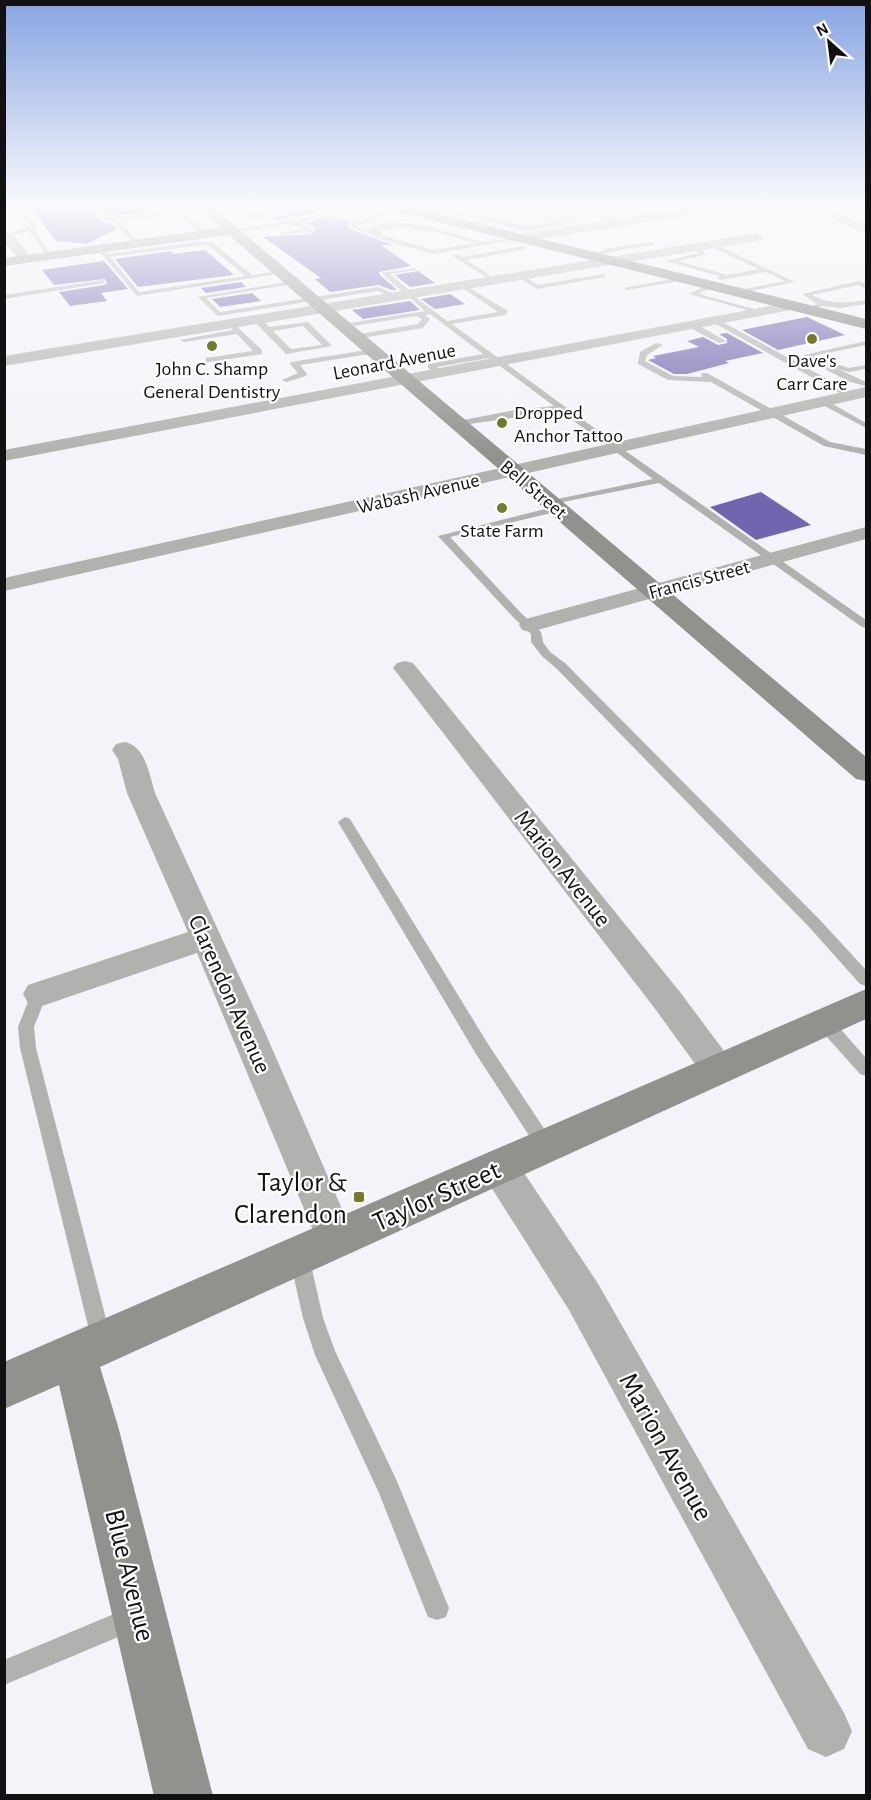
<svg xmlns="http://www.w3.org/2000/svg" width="871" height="1800" font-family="'Alegreya Sans',sans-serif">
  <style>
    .built { fill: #e3e3f0 }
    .building { fill: #7065ae }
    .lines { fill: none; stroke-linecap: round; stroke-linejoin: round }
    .lane { fill: #b1b1af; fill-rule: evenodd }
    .street { fill: #b1b1af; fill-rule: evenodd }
    .secondary { fill: #91918e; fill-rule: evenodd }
    .primary { fill: #797a76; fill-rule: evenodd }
    .poi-dot { fill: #747b26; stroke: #fff; stroke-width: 2 }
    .labels { text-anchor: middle; stroke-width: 4.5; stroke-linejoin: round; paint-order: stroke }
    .far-poi-label { font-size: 20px; fill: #111113; stroke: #fff }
    .far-street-label { font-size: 20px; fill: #111113; stroke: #fff }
    .street-label { font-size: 24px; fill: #111113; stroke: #fff }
    .near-poi-label { font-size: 28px; fill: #111113; stroke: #fff; text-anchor: end }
    .near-street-label { font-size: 28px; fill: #111113; stroke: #fff }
  </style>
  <rect width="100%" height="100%" fill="#f3f3f9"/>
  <polygon class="built" points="447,205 621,205 645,216 529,233 425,208"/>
  <g class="building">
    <polygon points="29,205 87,205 100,221 112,224 116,229 87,244 56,241"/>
    <polygon points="98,205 161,205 150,211 111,216 107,215"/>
    <polygon points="311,209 319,212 277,220 270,218"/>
    <polygon points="332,216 350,222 347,226 348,228 392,245 381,245 411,266 379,272 380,275 397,290 392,290 378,285 330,292 315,279 321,278 263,237 312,234 316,228 305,223"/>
    <polygon points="205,250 234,275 138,287 115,259 171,251 174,254"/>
    <polygon points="104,261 128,289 101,293 107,301 70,306 59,292 105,285 107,283 105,279 54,285 42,270"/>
    <polygon points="418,271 435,283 410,287 395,275"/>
    <polygon points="241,282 246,287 206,293 201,288"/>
    <polygon points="252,293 261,301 220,307 212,299"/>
    <polygon points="450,294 465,304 435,309 421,299"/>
    <polygon points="410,301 420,310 363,319 352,310"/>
    <polygon points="807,317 845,335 778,350 742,330"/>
    <polygon points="727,333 763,353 725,361 729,363 687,374 674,374 648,360 656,358 653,356 699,347 687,341 703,337 718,345 727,343 727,339 719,334"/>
    <polygon points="761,492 811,525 756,540 710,507"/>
  </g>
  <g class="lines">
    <g class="lane">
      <polygon points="89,205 95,205 106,217 111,218 179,210 178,207 182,207 187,211 185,213 203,229 202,232 204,235 199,236 195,232 197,230 179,213 119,221 141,244 136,245 113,222 102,219"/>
      <polygon points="220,205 237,205 248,215 304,205 317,205 254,219 245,218 232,207 206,211 203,209"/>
      <polygon points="351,205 361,205 298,223 314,229 312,232 281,235 281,233 304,229 291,224 232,233 229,231 304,218"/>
      <polygon points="518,205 535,205 463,217 446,222 443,220 462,213"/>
      <polygon points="538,205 546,205 576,222 571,223"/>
      <polygon points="579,205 587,205 621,223 616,224"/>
      <path d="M401 208 406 209 356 226 369 231C388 208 457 237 483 241 494 243 509 238 520 236L523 238 434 254 383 240 349 226 354 222ZM401 227 431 231 476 243 434 250 380 235 382 233 377 230Z"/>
      <polygon points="23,214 27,214 37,227 34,230 52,257 48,257 29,231 4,238 4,235 30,226"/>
      <polygon points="488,217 526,227 558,221 574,230 569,231 557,225 526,231 488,221 469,228 466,226"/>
      <path d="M203 241 213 243 252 275 281 271 284 273 137 296 97 249 102 248 107 254ZM203 245 209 246 245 276 139 292 110 257Z"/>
      <polygon points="652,242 654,245 610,252 592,258 589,256 609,248"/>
      <polygon points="712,243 795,282 736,294 734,291 785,281 766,272 721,280 718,278 719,276 666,261 698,253 692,247 695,245 705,253 705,255 677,261 728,275 759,269 710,246"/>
      <polygon points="524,246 526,249 466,260 497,280 495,283 453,256 456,254 462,257"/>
      <polygon points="416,268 416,270 390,274 414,294 414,296 447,321 498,312 461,287 463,284 508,311 505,315 452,324 627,452 866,620 866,628 862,627 659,483 548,505 548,501 653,479 560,411 455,426 455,422 458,421 515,410 554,406 489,358 437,367 444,374 437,376 428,368 428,364 483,354 430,314 425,315 430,319 423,328 356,339 352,337 353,335 418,324 422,319 417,316 340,328 343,324 425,311 381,273"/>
      <polygon points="604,274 606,277 537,289 518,277 523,276 538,285"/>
      <polygon points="684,277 686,280 627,290 624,288"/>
      <polygon points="103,280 105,283 4,299 4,295"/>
      <polygon points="292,281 294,284 206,298 220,312 378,287 402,297 399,299 377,291 218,316 198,297"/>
      <path d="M859 281 866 284V289L858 285 812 295C831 305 845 303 866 300V304L840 308 823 306 816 308 812 306 817 304 802 294Z"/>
      <polygon points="710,284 712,287 699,294 765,312 761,314 689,294"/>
      <path d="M254 317H260L269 327 308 322 332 346 286 354 254 321ZM303 326 322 345 291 349 273 331Z"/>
      <polygon points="717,319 855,394 856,396 849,398 714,323"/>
      <polygon points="232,322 262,350 262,354 209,362 206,362 206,358 253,351 237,334 184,342 180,340 233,330 228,324"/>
      <polygon points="690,324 696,324 726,341 719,343 690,328"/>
      <polygon points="866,341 866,345 813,356 832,366 836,364 849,368 866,365 866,369 849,372 838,369 866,382 866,386 850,382 807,360 804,355"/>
      <polygon points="656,343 663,345 647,355 645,361 673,376 702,377 701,373 707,373 830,442 866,449 866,455 824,446 711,382 668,380 638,364 640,352"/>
      <polygon points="373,349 376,349 376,353 300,365 307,374 306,376 286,382 282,380 298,373 290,364 291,362"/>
      <polygon points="824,399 866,423 866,428 821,404 821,400"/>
      <polygon points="557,506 560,507 560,511 450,537 521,613 541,632 543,642 550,652 565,663 820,920 866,970 866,986 860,984 810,928 557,669 542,656 531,642 531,634 513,617 438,536"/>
      <polygon points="345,817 350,819 488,1044 551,1139 554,1145 551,1151 545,1153 539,1151 476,1054 338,822"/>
      <polygon points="39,988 45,989 47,994 34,1027 36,1048 112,1342 109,1349 102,1352 95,1349 92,1342 20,1048 18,1027 33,989"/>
      <polygon points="824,1015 830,1017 866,1058 866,1076 860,1074 818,1027 816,1022 818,1017"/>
      <polygon points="299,1247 306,1249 309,1256 323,1318 335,1351 396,1479 449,1608 446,1617 437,1620 428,1617 379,1493 315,1355 303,1318 289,1256 292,1249"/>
      <polygon points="133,1606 142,1609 145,1618 142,1627 4,1685 4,1660"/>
    </g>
    <g class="street">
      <polygon points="711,205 741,205 735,208 520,242 514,238 520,234"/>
      <polygon points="798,205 815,205 866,225 866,233"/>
      <polygon points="4,232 15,237 32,259 31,262 21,262 4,241"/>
      <polygon points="757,233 763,237 761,240 4,366 4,356"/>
      <polygon points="791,302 796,303 798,306 796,309 4,461 4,450"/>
      <polygon points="866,387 866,397 4,591 4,578"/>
      <polygon points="866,527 866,539 530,632 522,630 519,625 522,620"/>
      <polygon points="405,661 413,663 680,992 730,1059 735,1069 730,1079 718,1083 706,1079 656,1010 397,673 393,668 397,663"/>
      <path d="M125 742C146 747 149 774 155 793L264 1030 355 1239 350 1252 336 1258 322 1252 197 953 39 1007 28 1003 23 994 28 985 188 932 127 793 118 759 112 750 116 744Z"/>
      <polygon points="499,1150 512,1155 597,1282 844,1713 852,1731 844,1749 826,1757 808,1749 569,1310 486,1179 480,1167 486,1155"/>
    </g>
    <g class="secondary">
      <polygon points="196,205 210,205 866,757 866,781 856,779 229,235 4,266 4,258 221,228"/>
      <polygon points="866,989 866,1019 100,1367 118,1426 213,1796 154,1796 59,1385 4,1409 4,1362"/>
    </g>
    <polygon class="primary" points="382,205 404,205 866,319 866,329 384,208"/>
  </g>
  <linearGradient id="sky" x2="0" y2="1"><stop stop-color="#87a4e2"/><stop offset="0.45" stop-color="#fafafc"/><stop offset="1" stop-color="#fafafc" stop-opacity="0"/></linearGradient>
  <rect width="871" height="457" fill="url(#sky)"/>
  <g class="poi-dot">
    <circle cx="812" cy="339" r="6"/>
    <circle cx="212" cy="346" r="6"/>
    <circle cx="502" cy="423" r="6"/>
    <circle cx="502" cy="508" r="6"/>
    <rect x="353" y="1191" width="12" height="12" rx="3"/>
  </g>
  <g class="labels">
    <g class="far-poi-label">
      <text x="812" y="367">Dave's<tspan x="812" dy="23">Carr Care</tspan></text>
      <text x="212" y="375">John C. Shamp<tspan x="212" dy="23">General Dentistry</tspan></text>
      <text x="514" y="419" text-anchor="start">Dropped<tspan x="514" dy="23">Anchor Tattoo</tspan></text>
      <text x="502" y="537">State Farm</text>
    </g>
    <g class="far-street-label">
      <text transform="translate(394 361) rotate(-11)" y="7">Leonard Avenue</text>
      <text transform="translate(534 489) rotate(40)" y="7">Bell Street</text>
      <text transform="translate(418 493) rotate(-13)" y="7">Wabash Avenue</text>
      <text transform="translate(699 579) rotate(-15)" y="7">Francis Street</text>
    </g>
    <g class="street-label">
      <text transform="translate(563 868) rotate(52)" y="8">Marion Avenue</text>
      <text transform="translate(230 994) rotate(66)" y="8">Clarendon Avenue</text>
    </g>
    <g class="near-poi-label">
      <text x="347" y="1191">Taylor &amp;<tspan x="347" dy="32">Clarendon</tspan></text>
    </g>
    <g class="near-street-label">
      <text transform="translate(436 1195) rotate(-24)" y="10">Taylor Street</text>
      <text transform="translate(667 1446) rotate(61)" y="10">Marion Avenue</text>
      <text transform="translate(131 1575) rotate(76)" y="10">Blue Avenue</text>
    </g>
  </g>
  <rect width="871" height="1800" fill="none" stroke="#111113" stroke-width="12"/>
  <g transform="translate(829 42) rotate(332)" stroke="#ffffff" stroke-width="4.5" paint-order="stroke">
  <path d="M0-4.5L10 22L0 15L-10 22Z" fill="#111113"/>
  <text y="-9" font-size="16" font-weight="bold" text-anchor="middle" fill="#111113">N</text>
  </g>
</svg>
